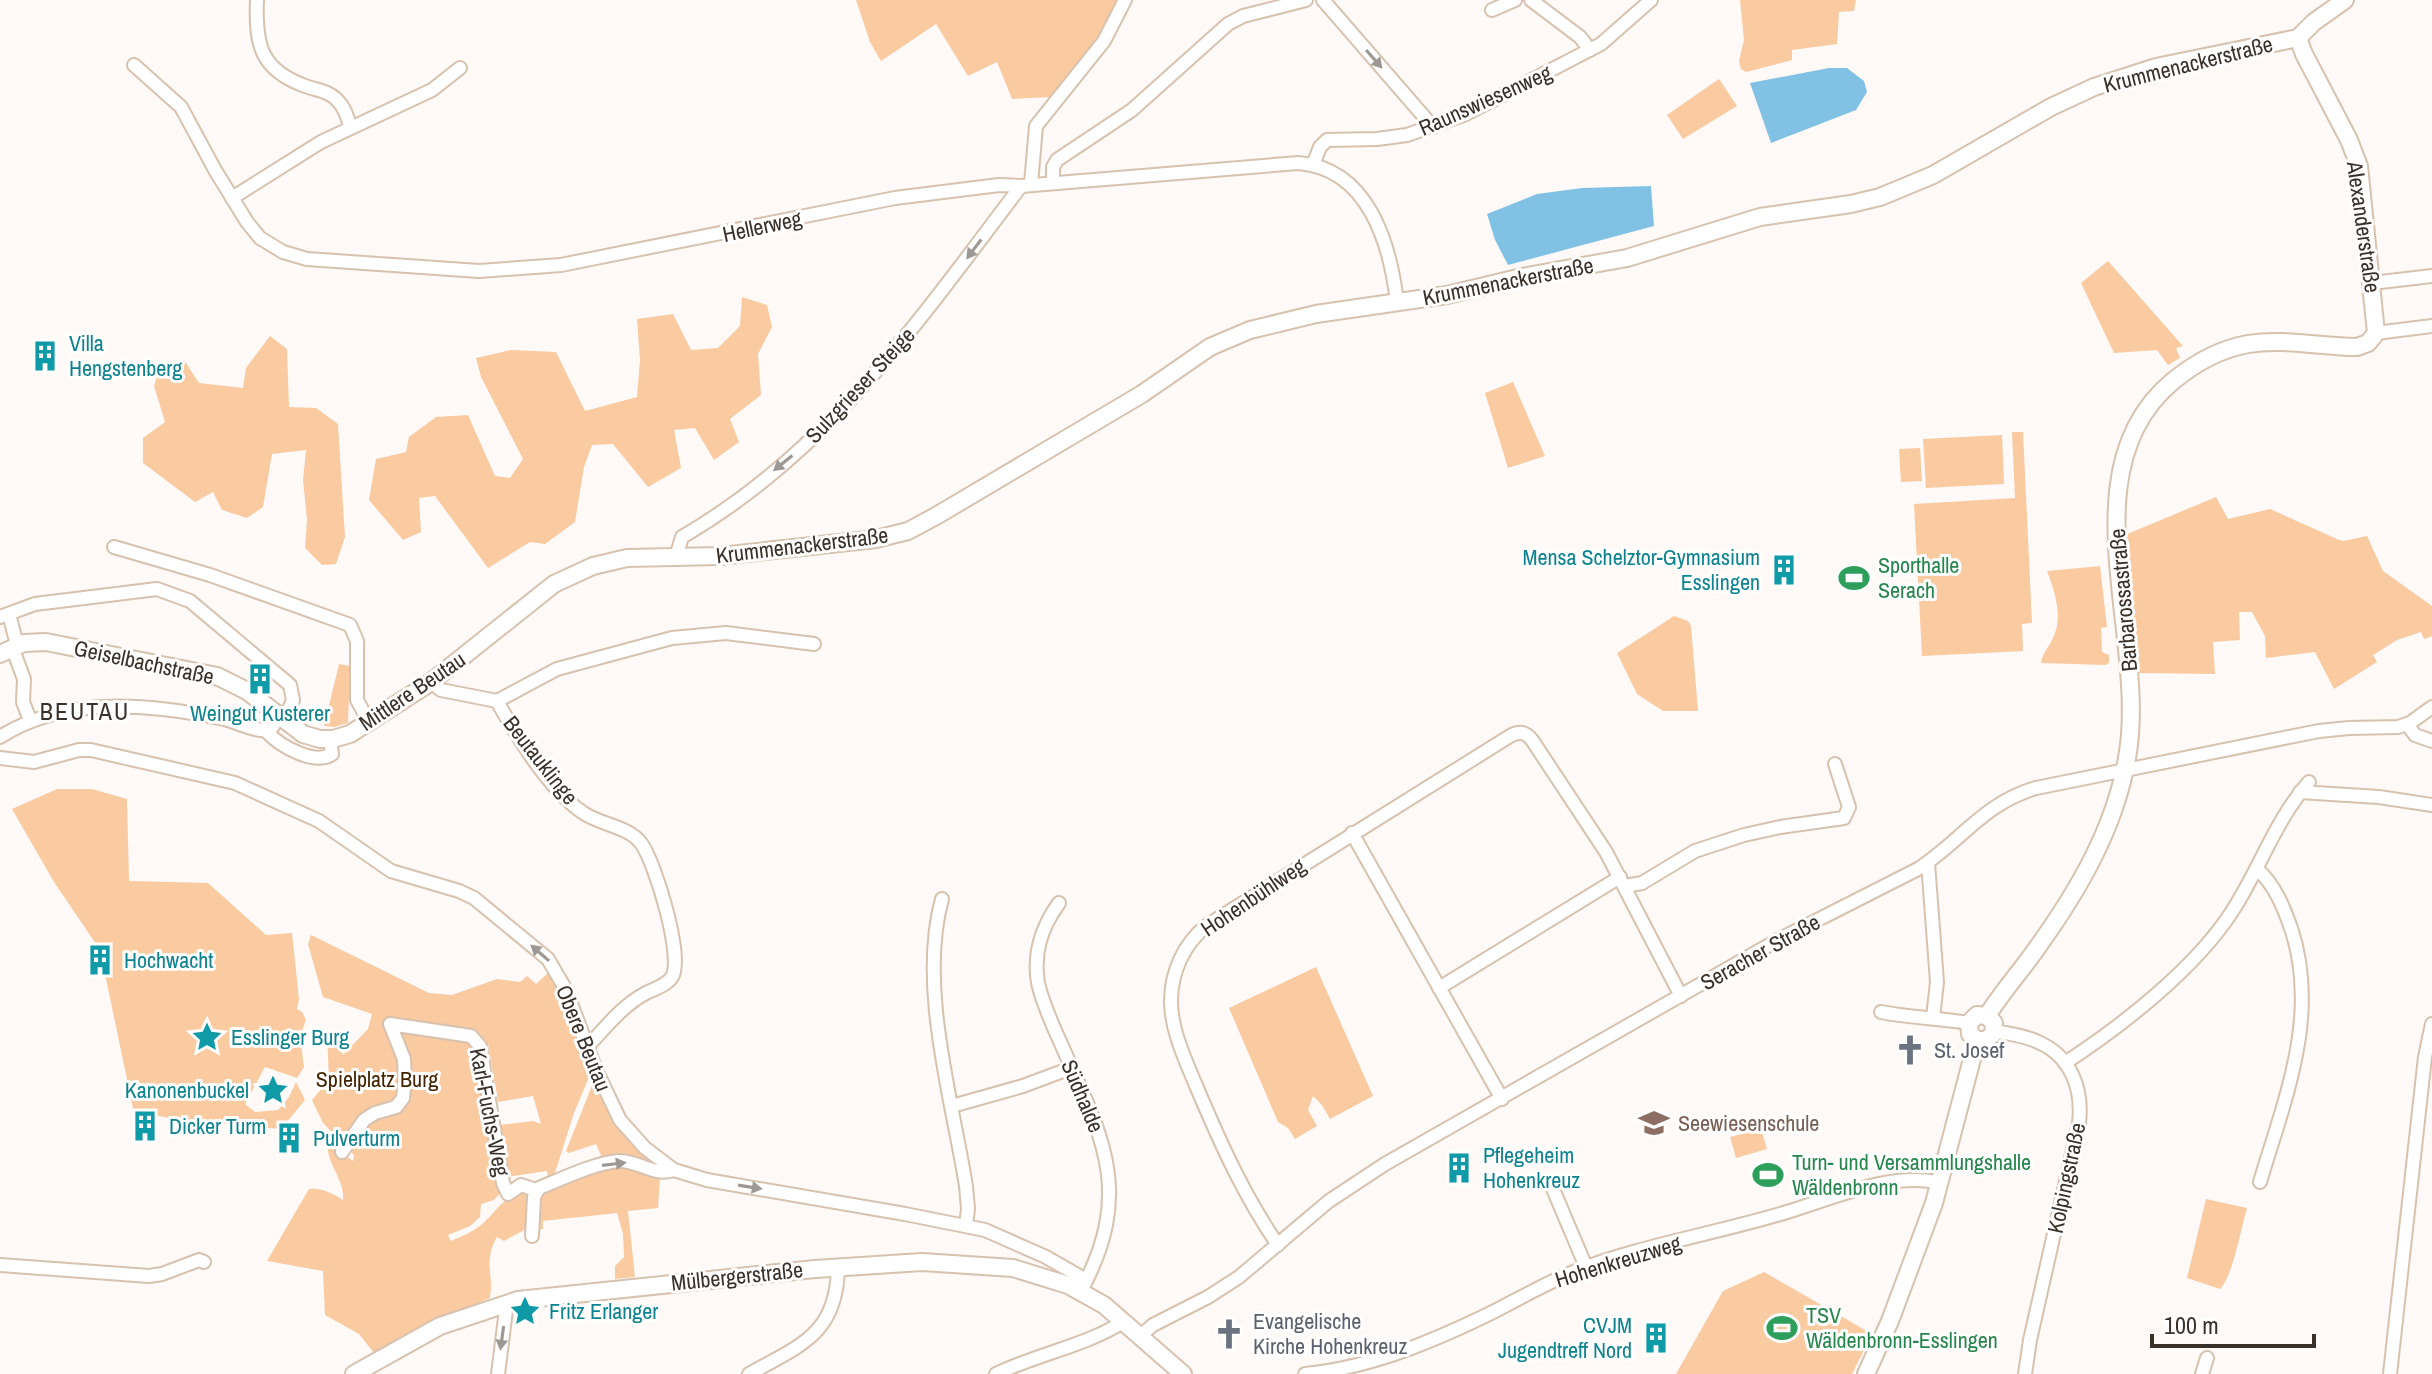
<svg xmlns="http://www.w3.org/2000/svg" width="2432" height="1374" font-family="'Archivo Narrow',sans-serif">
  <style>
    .green { fill: #facaa1 }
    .water { fill: #81c1e4 }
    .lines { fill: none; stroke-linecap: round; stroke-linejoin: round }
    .street-casing { stroke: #d7c2b0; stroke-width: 16 }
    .secondary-casing { stroke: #d7c2b0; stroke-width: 20 }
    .street { stroke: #fff; stroke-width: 12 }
    .secondary { stroke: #fff; stroke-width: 16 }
    .oneway { fill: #9c9894 }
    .labels { text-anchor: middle; stroke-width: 6; stroke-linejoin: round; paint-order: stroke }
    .street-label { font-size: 22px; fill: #393029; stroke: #fff }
    .culture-label { font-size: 22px; fill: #0d838f; stroke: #fff; text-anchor: start }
    .leisure-label { font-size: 22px; fill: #27864d; stroke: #fff; text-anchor: start }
    .worship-label { font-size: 22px; fill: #5b616d; stroke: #fff; text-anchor: start }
    .park-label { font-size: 22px; fill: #432300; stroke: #fff }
    .education-label { font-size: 22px; fill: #785e54; stroke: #fff; text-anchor: start }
    .neighbourhood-label { font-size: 24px; letter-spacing: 2px; fill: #393029; stroke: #fff }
  </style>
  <rect width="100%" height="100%" fill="#fffaf7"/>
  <g class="green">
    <polygon points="856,0 1121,0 1109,25 1052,97 1012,99 997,62 968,76 936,24 881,61 870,42"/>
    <polygon points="1740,0 1856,0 1854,11 1839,12 1837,44 1792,50 1792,60 1746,72 1741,69 1739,61 1744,40"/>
    <polygon points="1719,79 1737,106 1683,139 1667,115"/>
    <polygon points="2108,261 2183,346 2176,348 2180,358 2168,365 2157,350 2114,353 2081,283"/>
    <polygon points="742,297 767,305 772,327 758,354 761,395 730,419 739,442 714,460 695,428 674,430 681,468 648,487 613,444 592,445 584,467 575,522 545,544 530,542 488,568 435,496 419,498 421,532 403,540 369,500 376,459 406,452 409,437 436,417 468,415 495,476 510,478 523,459 481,377 476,358 511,350 556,352 585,411 637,397 640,360 637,319 673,314 691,350 718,348 740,326"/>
    <polygon points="270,336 287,349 289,407 316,408 338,424 345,537 336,564 322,565 305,548 307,520 303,480 306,450 272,454 263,507 247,518 222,510 213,492 195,502 143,463 143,438 165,422 154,386 161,364 184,360 199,383 243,388 246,368"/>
    <polygon points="1513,382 1545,456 1508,468 1485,393"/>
    <polygon points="2012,432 2023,432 2032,623 2022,624 2023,651 1922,656 1914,504 2015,498"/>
    <polygon points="2002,435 2004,484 1926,488 1923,439"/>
    <polygon points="1920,448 1922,481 1901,482 1899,449"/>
    <polygon points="2216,497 2228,519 2270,509 2337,539 2343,541 2367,536 2383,571 2432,606 2432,636 2424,639 2421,632 2397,640 2373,655 2377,662 2334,689 2315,652 2266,658 2265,636 2252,612 2239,612 2240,640 2213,642 2215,674 2139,673 2125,535"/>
    <path d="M2100 566 2107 627 2101 628 2102 652 2109 655V663L2105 665 2041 663C2042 654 2048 648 2052 640 2064 619 2055 592 2047 571Z"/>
    <polygon points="1674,616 1688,621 1691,626 1698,711 1663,711 1637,694 1617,653"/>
    <polygon points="339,664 350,666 348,723 334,727 324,726"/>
    <polygon points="57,789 92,789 127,799 129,881 208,883 266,935 292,933 299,999 297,1009 302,1012 306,1020 300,1036 304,1067 297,1078 265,1067 245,1104 255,1112 278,1110 289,1097 296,1082 305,1100 281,1129 178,1120 159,1116 146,1108 134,1113 100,950 54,882 12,809"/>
    <path d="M311 935 429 993 452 995 497 979 520 982 527 976 536 984 550 971 558 982 592 1070 574 1113 553 1179 548 1178 547 1171 507 1177 499 1125 533 1121 541 1124 533 1096 498 1102 488 1044 477 1045 501 1192 494 1200 481 1204 480 1217 470 1226 448 1235 451 1241C461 1237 472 1232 481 1225 494 1215 509 1188 528 1193L530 1198 528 1228 504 1241 497 1237C483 1261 494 1274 490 1298L421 1327 374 1353 359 1334 325 1315 323 1271 267 1261 309 1189C321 1187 334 1194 343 1200 345 1179 325 1163 328 1142L353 1161 354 1155 323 1123 312 1100 329 1080 327 1034 336 1037 343 1055 368 1029 372 1014 323 997 308 944Z"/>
    <polygon points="1316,967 1373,1096 1330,1119 1322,1105 1313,1096 1308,1110 1317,1126 1295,1139 1288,1128 1278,1122 1229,1008"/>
    <polygon points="595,1078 659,1165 660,1177 658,1208 628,1211 635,1277 615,1279 615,1266 624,1257 623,1234 617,1213 543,1221 543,1229 537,1229 537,1204 541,1195 603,1160 596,1144 569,1153 566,1151"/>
    <polygon points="1761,1129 1767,1149 1736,1158 1730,1137"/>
    <path d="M2206 1199 2247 1208C2241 1228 2233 1276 2220 1289L2187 1278Z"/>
    <polygon points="1764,1272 1872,1334 1852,1374 1676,1374 1723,1291"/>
  </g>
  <g class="water">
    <polygon points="1829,68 1847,68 1864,81 1867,92 1856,110 1771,143 1750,83"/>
    <polygon points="1651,186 1654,226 1508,265 1495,240 1487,214 1537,194 1582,188"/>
  </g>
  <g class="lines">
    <g class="street-casing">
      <g id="street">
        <path d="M257 0C255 46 261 71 308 87 317 90 328 91 336 99 344 106 347 116 350 126"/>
        <polyline points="1323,0 1433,127"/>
        <polyline points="1531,0 1580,37 1590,50"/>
        <polyline points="1492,10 1515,0"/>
        <path d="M134 65 181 107 215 170 247 222 260 238 283 252 307 259 479 271 561 265 895 198 999 185 1021 186 1298 163C1368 168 1390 243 1397 302"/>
        <polyline points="1313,165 1320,147 1327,140 1377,139 1407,135 1466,114 1601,44 1651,0"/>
        <polyline points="1053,182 1053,167 1057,160 1132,110 1228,24 1243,16 1306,0"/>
        <polyline points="1031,184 1036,126 1104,41 1125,0"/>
        <polyline points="232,198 321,142 432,90 460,68"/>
        <polyline points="2372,283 2432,276"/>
        <polyline points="2376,333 2432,326"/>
        <polyline points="114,547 210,575 350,625 357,641 357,700 369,722"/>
        <path d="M676 557 682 537C830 451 920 319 1021 186"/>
        <polyline points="9,614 17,645"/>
        <polyline points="0,617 35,604 157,589 190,601 290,685 293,700 284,721"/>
        <polyline points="12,647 24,679 23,702 30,720"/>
        <path d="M431 682 441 690 497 701C516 735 550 790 582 812 600 825 628 826 641 843 655 862 684 957 672 977 667 985 654 989 646 993 623 1005 606 1027 588 1046"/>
        <polyline points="497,701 557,669 672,638 726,633 814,644"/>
        <polyline points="2407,724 2415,735 2432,741"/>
        <path d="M267 732C280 746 315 766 332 754L330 740"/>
        <path d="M0 737C66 695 151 704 224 719 237 722 259 734 271 729L279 717"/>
        <polyline points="0,758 34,762 79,750 91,750 235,783 319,821 391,871 459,891 474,898 548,959 566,990 596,1070 620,1120 645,1148 674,1170 707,1180 905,1214 985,1230 1046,1257 1086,1280"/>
        <polyline points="2300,792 2379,797 2432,805"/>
        <polyline points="1352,833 1502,1099"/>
        <polyline points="1928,863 1937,982 1933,1018"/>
        <path d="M2257 869C2275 885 2283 906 2291 928 2320 1015 2285 1098 2260 1182"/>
        <polyline points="1625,886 1642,883 1695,851 1744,835 1780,827 1844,818 1849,807 1835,764"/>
        <path d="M942 899C918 985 952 1099 966 1186L968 1209 966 1225"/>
        <path d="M1059 903C1041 928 1033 953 1038 983 1043 1005 1053 1026 1062 1046 1102 1136 1133 1190 1084 1285"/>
        <polyline points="1439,988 1620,877"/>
        <path d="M1881 1012C1911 1018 1940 1018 1969 1023"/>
        <path d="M1994 1031C2009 1034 2024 1035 2038 1042 2071 1056 2083 1089 2079 1123L2030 1340 2025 1374"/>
        <path d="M2065 1063C2123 1025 2196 968 2233 910 2260 868 2276 819 2309 782"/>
        <polyline points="952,1106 1023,1086 1071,1068"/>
        <polyline points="342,1152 364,1120 375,1113 396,1107 403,1098 405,1081 404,1059 390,1024 471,1036 480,1046 503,1183 508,1194 521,1185 536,1190"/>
        <polyline points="1553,1189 1586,1267"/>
        <path d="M532 1236 534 1197 539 1188C561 1179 595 1163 618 1161 639 1160 653 1177 674 1170"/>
        <path d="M1278 1245C1244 1196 1220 1142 1197 1088 1186 1061 1171 1031 1171 1001 1171 972 1184 944 1206 926L1510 736C1519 731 1526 732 1532 740L1606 852 1681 996"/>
        <polyline points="0,1265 149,1276 162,1274 199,1260 204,1262"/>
        <path d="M1139 1337 1153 1325 1208 1297 1239 1277 1329 1201 1385 1164 1778 940 1918 869C1961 841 1984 803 2036 788L2319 731 2349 728 2398 727 2410 723 2432 707"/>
        <polyline points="498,1374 507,1302"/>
        <path d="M749 1374C801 1345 837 1334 838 1267"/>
        <path d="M996 1374C1037 1354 1085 1346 1123 1322"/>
        <path d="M1305 1374C1371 1368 1436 1340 1495 1311 1522 1297 1548 1282 1576 1271 1642 1245 1719 1233 1787 1212 1833 1198 1893 1171 1940 1183"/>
        <polyline points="2202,1374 2207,1358"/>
        <polyline points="2390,1374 2425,1057 2432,1024"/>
      </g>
    </g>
    <g class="secondary-casing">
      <g id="secondary">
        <polyline points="0,654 24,643 46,642 217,676 247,691 303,734 320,739 333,739 350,734 431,682 554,584 593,566 627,558 720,556 876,539 908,531 936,516 1142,394 1210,347 1250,330 1316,314 1447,295 1522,277 1627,258 1760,217 1851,204 1880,197 1933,175 2051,107 2094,87 2156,67 2298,38 2314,22 2345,0"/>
        <path d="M1987 1016C2002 992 2021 971 2037 948 2078 891 2115 828 2127 758 2149 640 2065 470 2173 381 2195 363 2220 349 2248 344 2285 338 2321 347 2357 347L2368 343 2376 333 2359 166 2349 140 2304 54 2298 38"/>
        <polyline points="1977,1040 1970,1034 1969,1023 1977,1015 1987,1016"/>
        <polyline points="1977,1040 1986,1040 1993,1034 1994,1023 1987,1016"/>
        <polyline points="354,1374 440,1326 518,1300 815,1269 922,1262 1013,1268 1068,1285 1104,1305 1183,1374"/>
        <polyline points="1866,1374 1890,1321 1934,1203 1977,1040"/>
      </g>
    </g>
    <use href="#street" class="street"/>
    <use href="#secondary" class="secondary"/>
  </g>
  <defs><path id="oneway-solid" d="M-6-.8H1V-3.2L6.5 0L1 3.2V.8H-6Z" transform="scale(2)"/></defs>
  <g class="oneway">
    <use href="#oneway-solid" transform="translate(1374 59) rotate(49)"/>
    <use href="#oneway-solid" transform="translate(974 249) rotate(127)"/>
    <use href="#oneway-solid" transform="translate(783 463) rotate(141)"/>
    <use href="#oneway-solid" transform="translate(540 953) rotate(-139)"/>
    <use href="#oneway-solid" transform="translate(614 1164) rotate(-7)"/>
    <use href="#oneway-solid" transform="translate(750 1187) rotate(9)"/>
    <use href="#oneway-solid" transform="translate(502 1338) rotate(98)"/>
  </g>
  <defs>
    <g id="building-bare" transform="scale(2.4)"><path d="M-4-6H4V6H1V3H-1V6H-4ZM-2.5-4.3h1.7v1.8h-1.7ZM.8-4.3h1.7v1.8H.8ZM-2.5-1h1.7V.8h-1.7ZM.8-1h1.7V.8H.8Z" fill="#0f9aa8" stroke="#fff" stroke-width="2.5" paint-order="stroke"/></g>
    <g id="stadium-bare" transform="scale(2.4)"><path d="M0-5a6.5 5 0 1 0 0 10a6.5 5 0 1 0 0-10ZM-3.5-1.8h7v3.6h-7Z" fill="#2e9e5b" stroke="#fff" stroke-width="2.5" paint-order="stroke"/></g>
    <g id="sight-bare" transform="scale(2.4)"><path d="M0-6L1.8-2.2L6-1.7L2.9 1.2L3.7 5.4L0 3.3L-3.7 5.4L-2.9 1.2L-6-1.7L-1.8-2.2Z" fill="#0f9aa8" stroke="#fff" stroke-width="2.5" paint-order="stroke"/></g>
    <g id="church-bare" transform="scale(2.4)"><path d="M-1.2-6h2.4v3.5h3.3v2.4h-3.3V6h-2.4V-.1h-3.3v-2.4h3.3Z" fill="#6b7280" stroke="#fff" stroke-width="2.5" paint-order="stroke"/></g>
    <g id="school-bare" transform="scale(2.4)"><path d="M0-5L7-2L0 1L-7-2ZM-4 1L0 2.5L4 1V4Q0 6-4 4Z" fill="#8d6e63" stroke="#fff" stroke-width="2.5" paint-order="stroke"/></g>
  </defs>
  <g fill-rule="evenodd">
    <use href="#building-bare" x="45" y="356"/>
    <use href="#building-bare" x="1784" y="570"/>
    <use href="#stadium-bare" x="1854" y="578"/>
    <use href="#building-bare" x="260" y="679"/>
    <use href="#building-bare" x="100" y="960"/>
    <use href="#sight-bare" x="207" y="1037"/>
    <use href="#church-bare" x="1910" y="1050"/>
    <use href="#sight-bare" x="273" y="1090"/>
    <use href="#school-bare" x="1654" y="1123"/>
    <use href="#building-bare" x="145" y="1126"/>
    <use href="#building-bare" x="289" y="1138"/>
    <use href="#building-bare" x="1459" y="1168"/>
    <use href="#stadium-bare" x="1768" y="1175"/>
    <use href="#sight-bare" x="525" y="1311"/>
    <use href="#stadium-bare" x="1782" y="1328"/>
    <use href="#church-bare" x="1229" y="1334"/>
    <use href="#building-bare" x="1656" y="1338"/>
  </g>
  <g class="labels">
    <g class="street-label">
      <text transform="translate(2188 64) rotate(-14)" y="8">Krummenackerstraße</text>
      <text transform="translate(1485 100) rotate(-24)" y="8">Raunswiesenweg</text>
      <text transform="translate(762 226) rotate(-12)" y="8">Hellerweg</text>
      <text transform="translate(2364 227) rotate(82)" y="8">Alexanderstraße</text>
      <text transform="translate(1508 281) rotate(-11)" y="8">Krummenackerstraße</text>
      <text transform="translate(860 385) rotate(-47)" y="8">Sulzgrieser Steige</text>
      <text transform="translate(802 545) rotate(-7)" y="8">Krummenackerstraße</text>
      <text transform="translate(2123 600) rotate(-95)" y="8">Barbarossastraße</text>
      <text transform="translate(144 662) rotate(12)" y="8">Geiselbachstraße</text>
      <text transform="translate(412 691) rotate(-34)" y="8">Mittlere Beutau</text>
      <text transform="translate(541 760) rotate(52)" y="8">Beutauklinge</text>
      <text transform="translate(1253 897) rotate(-34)" y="8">Hohenbühlweg</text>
      <text transform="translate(1760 952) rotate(-29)" y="8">Seracher Straße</text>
      <text transform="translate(584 1038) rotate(68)" y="8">Obere Beutau</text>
      <text transform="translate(1083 1096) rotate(67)" y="8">Südhalde</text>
      <text transform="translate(490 1112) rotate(79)" y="8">Karl-Fuchs-Weg</text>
      <text transform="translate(2066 1178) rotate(-78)" y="8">Kolpingstraße</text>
      <text transform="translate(1618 1261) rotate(-17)" y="8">Hohenkreuzweg</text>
      <text transform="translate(737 1276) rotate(-6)" y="8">Mülbergerstraße</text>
    </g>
    <g class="culture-label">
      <text x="69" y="351">Villa<tspan x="69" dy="25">Hengstenberg</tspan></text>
      <text x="1760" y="565" text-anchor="end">Mensa Schelztor-Gymnasium<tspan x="1760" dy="25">Esslingen</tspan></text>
      <text x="260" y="721" text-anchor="middle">Weingut Kusterer</text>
      <text x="124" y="968">Hochwacht</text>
      <text x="231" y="1045">Esslinger Burg</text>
      <text x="249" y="1098" text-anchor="end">Kanonenbuckel</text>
      <text x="169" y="1134">Dicker Turm</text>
      <text x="313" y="1146">Pulverturm</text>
      <text x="1483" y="1163">Pflegeheim<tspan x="1483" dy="25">Hohenkreuz</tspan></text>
      <text x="549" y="1319">Fritz Erlanger</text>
      <text x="1632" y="1333" text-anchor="end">CVJM<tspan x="1632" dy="25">Jugendtreff Nord</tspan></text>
    </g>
    <g class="leisure-label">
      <text x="1878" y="573">Sporthalle<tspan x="1878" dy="25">Serach</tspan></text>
      <text x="1792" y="1170">Turn- und Versammlungshalle<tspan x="1792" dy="25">Wäldenbronn</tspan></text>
      <text x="1806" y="1323">TSV<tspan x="1806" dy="25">Wäldenbronn-Esslingen</tspan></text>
    </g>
    <g class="worship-label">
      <text x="1934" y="1058">St. Josef</text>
      <text x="1253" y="1329">Evangelische<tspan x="1253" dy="25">Kirche Hohenkreuz</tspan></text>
    </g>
    <g class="park-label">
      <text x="377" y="1087">Spielplatz Burg</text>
    </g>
    <g class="education-label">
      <text x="1678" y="1131">Seewiesenschule</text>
    </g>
    <g class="neighbourhood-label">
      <text x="85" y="720">BEUTAU</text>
    </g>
  </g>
  <path d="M2152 1334v12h162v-12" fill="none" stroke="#393029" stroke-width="4"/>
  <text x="2164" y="1334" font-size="24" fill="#393029" stroke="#ffffff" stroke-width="6" paint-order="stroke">100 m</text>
</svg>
